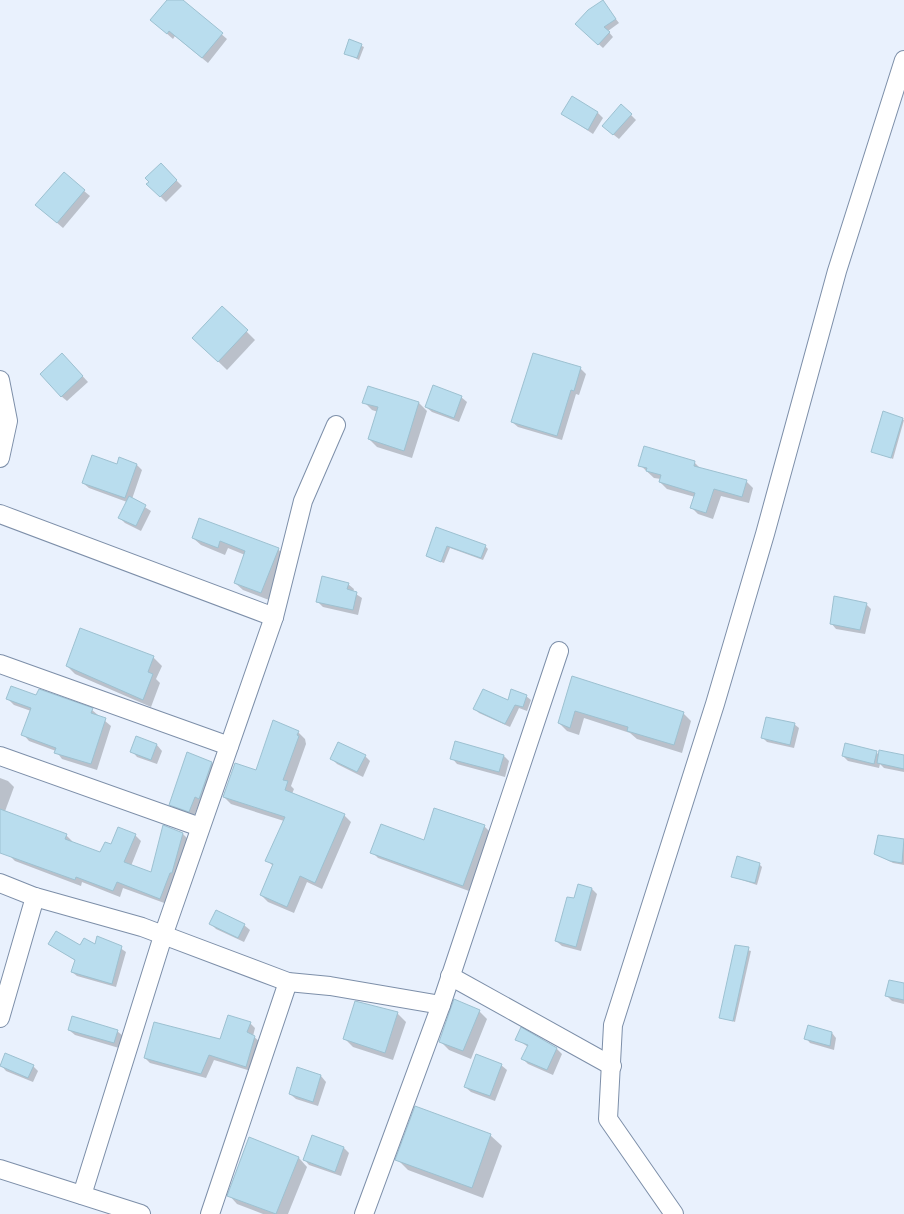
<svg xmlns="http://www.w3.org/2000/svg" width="904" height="1214" font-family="Karla,sans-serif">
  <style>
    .shadow { fill: #0003 }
    .building { fill: #b9ddee; stroke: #9dc1d1 }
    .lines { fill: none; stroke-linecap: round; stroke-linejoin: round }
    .minor-casing { stroke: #7d8fa9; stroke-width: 20 }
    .minor { stroke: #fff; stroke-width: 18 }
  </style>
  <rect width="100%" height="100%" fill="#e9f1fd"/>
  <g class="shadow">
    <polygon points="169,0 182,0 227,39 208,63 175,36 173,39 157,25"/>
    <polygon points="602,1 619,23 608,31 613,37 603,48 581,28"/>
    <polygon points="350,41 364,47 359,60 346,53"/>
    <polygon points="598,113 603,118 593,134 563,114"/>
    <polygon points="631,115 636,120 619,139 609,131"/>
    <polygon points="161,165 182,186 166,202 148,184"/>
    <polygon points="64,174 90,196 63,228 42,210"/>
    <polygon points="223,308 255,340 227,370 194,338"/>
    <polygon points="68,360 88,382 67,401 61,396"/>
    <polygon points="580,368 586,374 579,395 576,394 562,440 518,427 512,422"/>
    <polygon points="369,387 419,403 427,411 412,458 377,447 369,439 378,412 372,410 364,402"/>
    <polygon points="461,397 467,402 459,422 432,412 426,407"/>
    <polygon points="884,413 904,420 893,459 873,451"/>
    <polygon points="694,462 701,469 746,481 753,488 749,503 721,496 713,519 698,514 691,507 695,497 667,489 660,482 661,479 654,478 640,465"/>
    <polygon points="118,465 137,465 142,470 132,499 151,511 141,531 125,523 120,518 127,502 89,488 83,483"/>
    <polygon points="200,519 278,549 285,557 269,600 243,590 235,583 245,555 228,548 225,555 201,545 193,538"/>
    <polygon points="437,529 485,546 488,549 483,560 450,548 444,563 430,558 427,556"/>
    <polygon points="348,584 354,589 353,592 362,598 358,615 323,607 318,602"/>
    <polygon points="866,604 871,609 865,634 836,629 831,623"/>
    <polygon points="153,657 162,666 156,679 160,683 151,707 75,674 67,666"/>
    <polygon points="573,677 683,713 691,721 682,753 637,739 630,733 584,718 579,735 567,731 559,723"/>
    <polygon points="526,696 531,700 527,711 519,708 510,727 479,713 475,709"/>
    <polygon points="37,697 92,710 111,726 97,770 62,759 56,751 29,741 23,734 31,711 14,705 8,699"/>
    <polygon points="794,724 799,728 794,748 767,742 763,738"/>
    <polygon points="298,732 305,739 306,744 291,786 294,789 292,794 344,815 351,822 322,889 307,882 294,913 268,902 261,895 273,866 267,860 284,821 231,804 224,797 257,772"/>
    <polygon points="137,738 157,745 162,751 157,764 137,757 132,751"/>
    <polygon points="876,752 880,756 904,757 904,772 884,768 880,764 879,768 848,761 843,756"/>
    <polygon points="365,756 370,761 363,777 337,764 332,759"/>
    <polygon points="504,756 509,761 505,777 457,764 452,758"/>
    <polygon points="212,763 217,768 204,803 200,801 194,816 175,809 170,804"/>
    <polygon points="0,778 8,781 14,787 4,814 0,813"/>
    <polygon points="484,826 490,832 469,891 378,858 372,852"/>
    <polygon points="183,834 189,840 167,904 123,888 120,897 82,882 81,886 15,861 9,855 66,835 72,841 72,843 101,854 111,846 135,835 141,841 131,866 151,874"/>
    <polygon points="879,836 904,840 904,865 893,863 876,854"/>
    <polygon points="759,864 762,867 757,885 733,877"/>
    <polygon points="592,889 597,894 581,951 562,946 556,941 575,900"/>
    <polygon points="211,924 244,925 250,930 244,942 216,929"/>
    <polygon points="98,938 110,941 126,952 116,987 77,976 72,972 76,961 50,944 96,946"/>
    <polygon points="736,947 751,951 735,1022 720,1017"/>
    <polygon points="904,984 904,1004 892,1001 887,996"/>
    <polygon points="479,1011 487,1019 471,1059 449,1050 440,1041"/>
    <polygon points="397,1013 406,1022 393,1060 353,1047 344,1038"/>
    <polygon points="250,1023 255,1028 253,1036 260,1042 251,1071 214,1060 206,1078 150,1063 145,1058 221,1041"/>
    <polygon points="69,1030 117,1031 123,1036 119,1048 75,1035"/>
    <polygon points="832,1033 836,1038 834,1050 810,1043 806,1038"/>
    <polygon points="517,1039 557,1049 562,1054 553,1075 528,1064 523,1059 528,1047"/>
    <polygon points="1,1065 33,1066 38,1071 33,1082 6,1071"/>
    <polygon points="501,1065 507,1070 495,1101 471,1092 465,1087"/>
    <polygon points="298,1069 321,1076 326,1082 318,1106 296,1099 290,1094"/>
    <polygon points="490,1135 502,1146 483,1198 408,1170 397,1159"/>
    <polygon points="250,1139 299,1158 307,1167 288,1214 263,1214 237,1204 229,1195"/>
    <polygon points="344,1148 349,1153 341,1176 309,1165 304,1159"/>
  </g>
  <g class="building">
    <polygon points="167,0 183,0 223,33 202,58 169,31 167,34 150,20"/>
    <polygon points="603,0 616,19 604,27 610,32 598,45 575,24 588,10"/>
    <polygon points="349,39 362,44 357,58 344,54"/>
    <polygon points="572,96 598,112 588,130 561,114"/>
    <polygon points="621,104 632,114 613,135 602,126"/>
    <polygon points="161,163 177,180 160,197 146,184 149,182 145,178"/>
    <polygon points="64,172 85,190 57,223 35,205"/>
    <polygon points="222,306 248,330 218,362 192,338"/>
    <polygon points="62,353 83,376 61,397 40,374"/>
    <polygon points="533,353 581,367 574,391 571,390 557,436 511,422"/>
    <polygon points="433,385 462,396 454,418 425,407"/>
    <polygon points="368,386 419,402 404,451 368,439 378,407 362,403"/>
    <polygon points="883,411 903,418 891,458 871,452"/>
    <polygon points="644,446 695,461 694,466 747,480 742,497 714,489 706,513 690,508 695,493 659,482 661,475 646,471 647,468 638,466"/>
    <polygon points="92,455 117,464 119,457 137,464 125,498 82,483"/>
    <polygon points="129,496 146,505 136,526 118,518"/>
    <polygon points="199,518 279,548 261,593 234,583 245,551 220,541 218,548 192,538"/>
    <polygon points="436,527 486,545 481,558 447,546 441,562 426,556"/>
    <polygon points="322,576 349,583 347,589 357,592 353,610 316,602"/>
    <polygon points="834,596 867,603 860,630 830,624"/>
    <polygon points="80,628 154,656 148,672 153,674 143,700 66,666"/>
    <polygon points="572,676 684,712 674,745 627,731 628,727 575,711 570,728 558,723"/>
    <polygon points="11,686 36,695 39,689 93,708 91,713 106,718 91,764 54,753 56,748 21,735 31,708 6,699"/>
    <polygon points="483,689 508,700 511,689 527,695 523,707 515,705 505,724 473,709"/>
    <polygon points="766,717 795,723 790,745 761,738"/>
    <polygon points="273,720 299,731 297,735 299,736 283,780 288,781 285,790 345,814 315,883 300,876 287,907 260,895 273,864 265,861 285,817 223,797 235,763 256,770"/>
    <polygon points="136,736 157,744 151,760 130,752"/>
    <polygon points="455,741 504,755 499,772 450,759"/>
    <polygon points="338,742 366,755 357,772 330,759"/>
    <polygon points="845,743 877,751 874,764 842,756"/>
    <polygon points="879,750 904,755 904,769 877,763"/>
    <polygon points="187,752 212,762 199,799 195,797 189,812 169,805"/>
    <polygon points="434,808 485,825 463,886 370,853 381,824 424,840"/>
    <polygon points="0,809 67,834 65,839 100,852 105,842 111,844 118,827 136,834 124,862 151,872 163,825 183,833 172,873 170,873 160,899 117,882 113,891 76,877 75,880 0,853"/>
    <polygon points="878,835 904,839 902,863 890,861 874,854"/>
    <polygon points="737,856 760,863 755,883 731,877"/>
    <polygon points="578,884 592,888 576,947 555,941 567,897 574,898"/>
    <polygon points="216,910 245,924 238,938 209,924"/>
    <polygon points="56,931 80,945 84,938 95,944 97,936 122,946 112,984 71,972 75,960 48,944"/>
    <polygon points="735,945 749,947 733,1021 719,1018"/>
    <polygon points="889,980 904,983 904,1000 885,996"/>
    <polygon points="454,999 480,1010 463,1051 439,1042"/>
    <polygon points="355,1001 398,1012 385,1053 343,1039"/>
    <polygon points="228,1015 251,1022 247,1032 255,1036 246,1067 209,1055 201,1074 144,1058 154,1022 220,1039"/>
    <polygon points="72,1016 118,1030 114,1043 68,1030"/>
    <polygon points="808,1025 832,1032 830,1046 804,1039"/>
    <polygon points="521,1027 557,1048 547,1070 521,1059 528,1045 515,1040"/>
    <polygon points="5,1053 34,1065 28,1078 0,1066"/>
    <polygon points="476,1054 502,1064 490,1096 464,1087"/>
    <polygon points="297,1067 321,1075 313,1102 289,1094"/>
    <polygon points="415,1106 491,1134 472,1188 395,1160"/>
    <polygon points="312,1135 344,1147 335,1172 303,1160"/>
    <polygon points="249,1137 299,1157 276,1214 227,1196"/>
  </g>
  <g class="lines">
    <g class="minor-casing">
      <g id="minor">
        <polyline points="0,380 8,421 0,458"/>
        <polyline points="0,514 274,617"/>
        <polyline points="0,664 229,746"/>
        <polyline points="0,756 200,827"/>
        <polyline points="0,883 35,897 142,927 288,982 330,986 441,1005"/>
        <polyline points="450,976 612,1066"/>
        <polyline points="0,1018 35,897"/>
        <polyline points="0,1169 141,1214"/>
        <polyline points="82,1195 163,936 274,617 303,501 336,425"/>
        <polyline points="210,1214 288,982"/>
        <polyline points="364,1214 441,1005 559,651"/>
        <polyline points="674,1214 608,1119 613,1025 715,704 765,534 837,271 904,60"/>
      </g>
    </g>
    <use href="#minor" class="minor"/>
  </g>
</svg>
